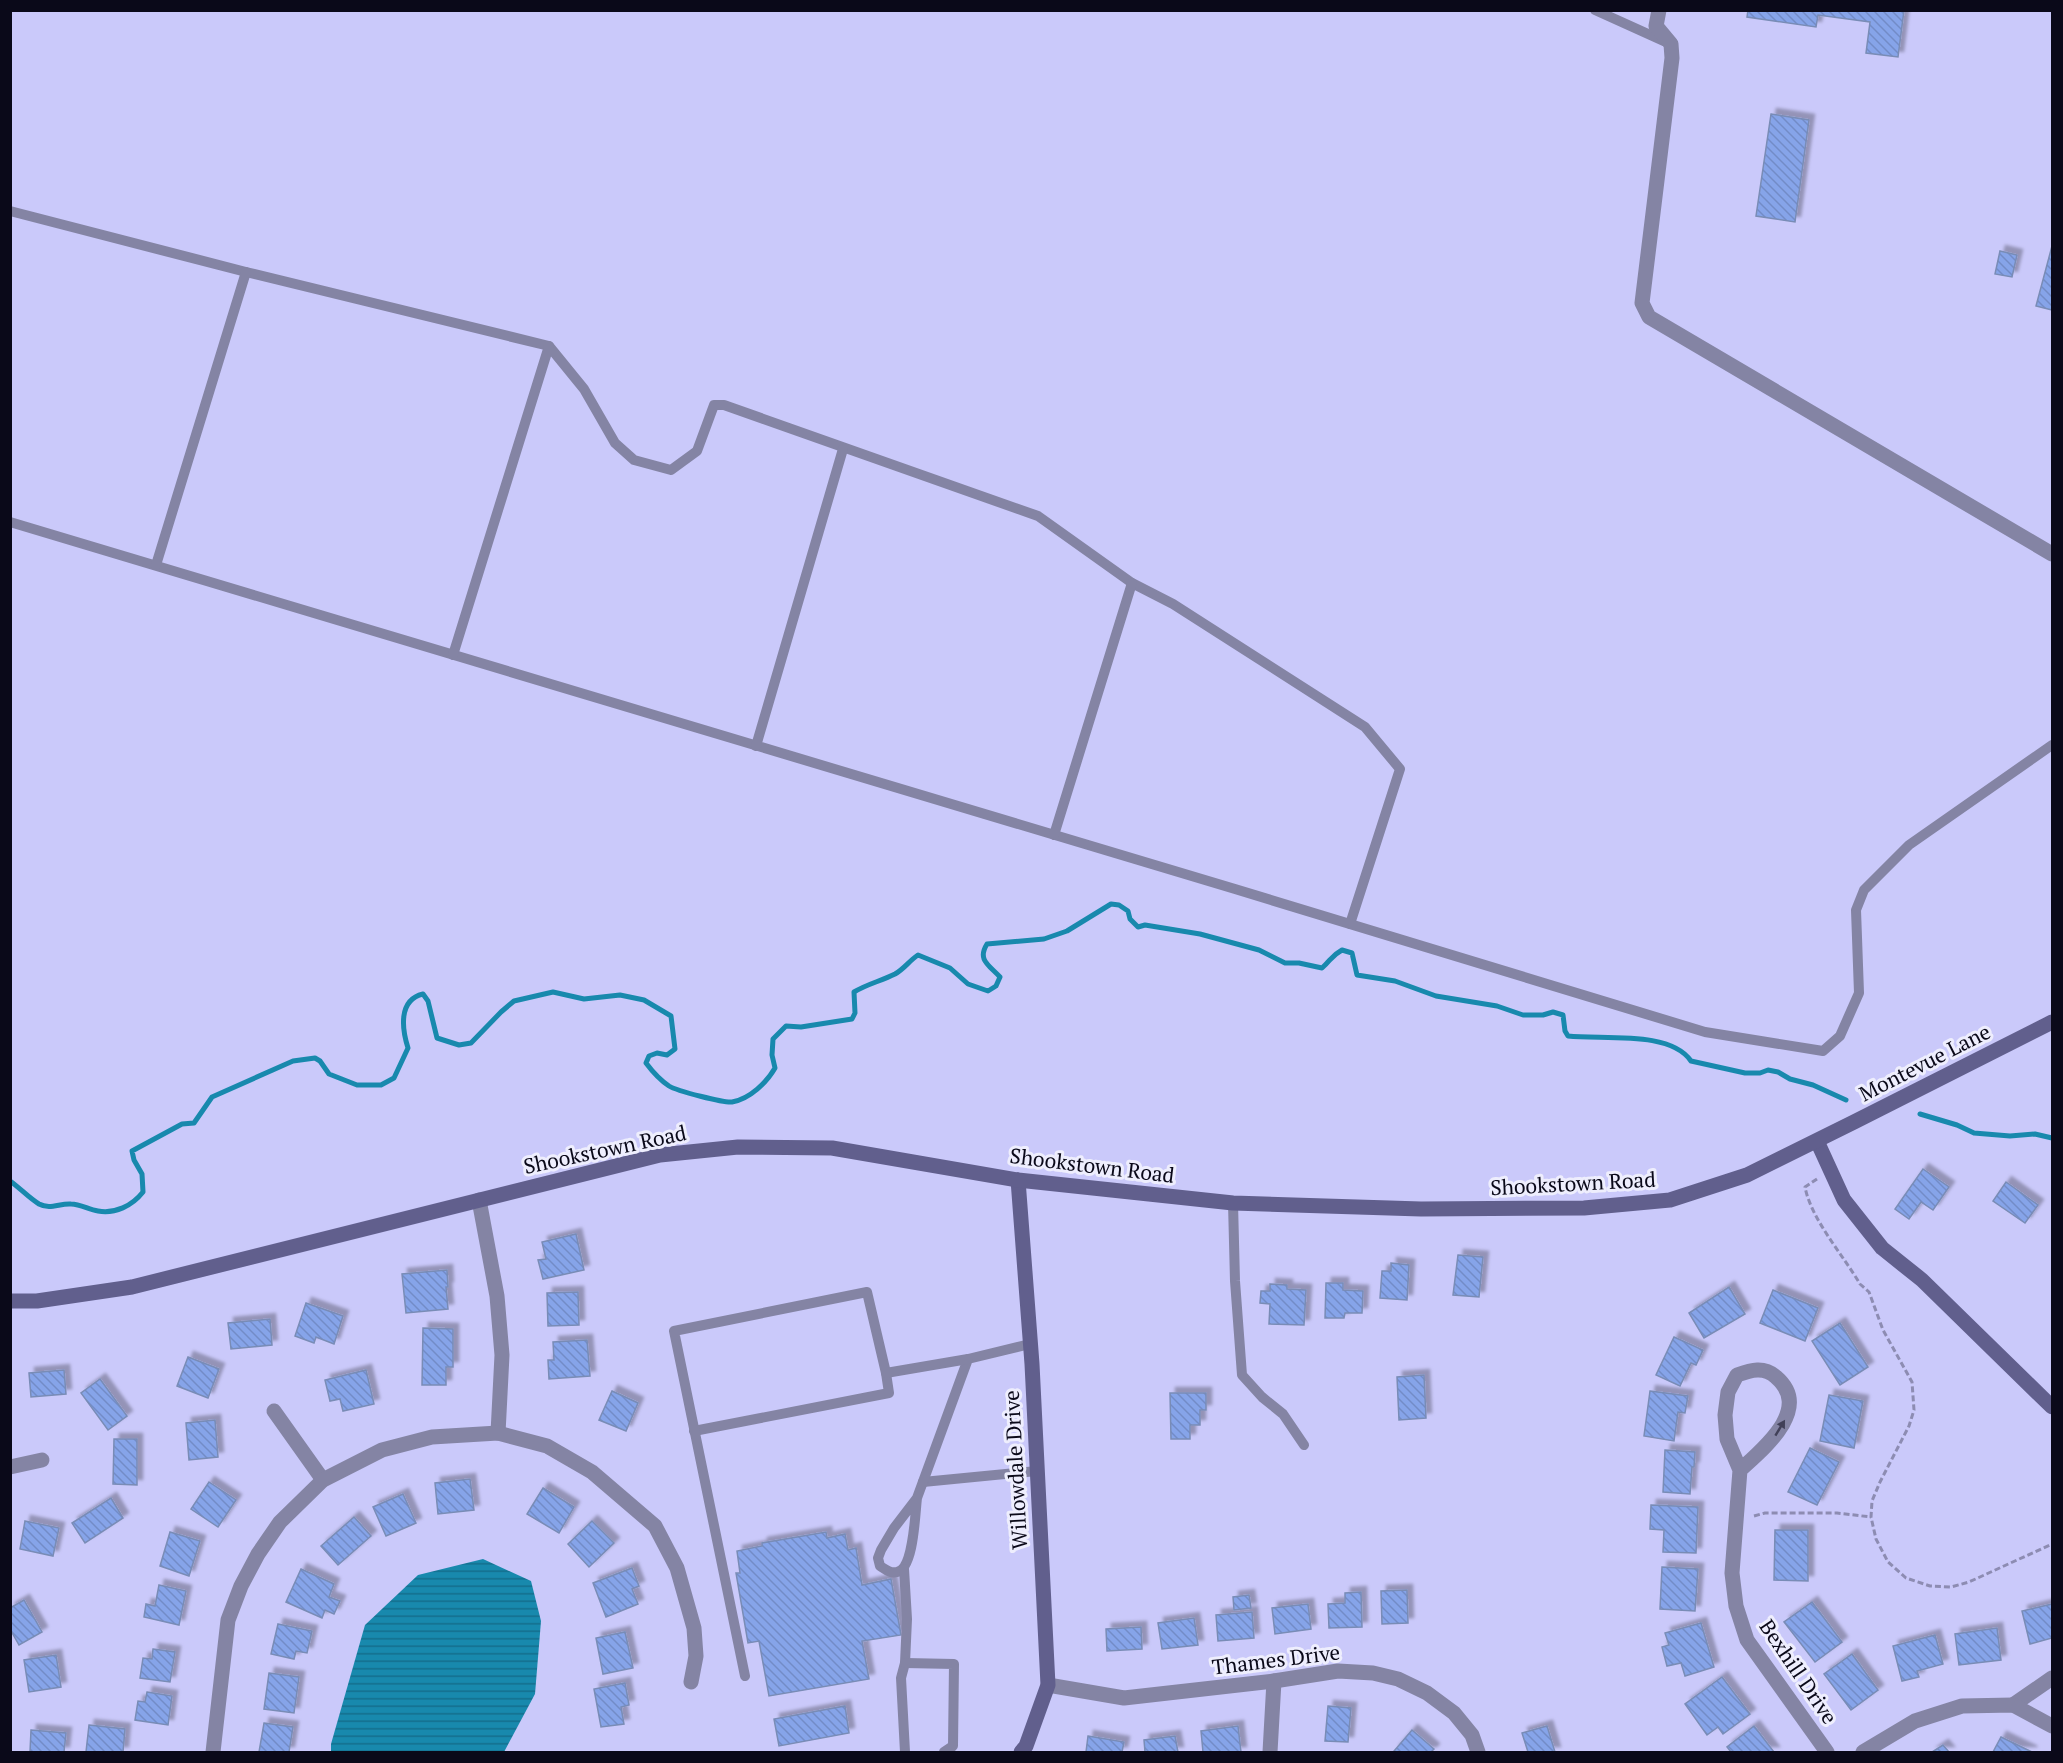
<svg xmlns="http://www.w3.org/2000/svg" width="2063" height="1763" font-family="'PT Serif',serif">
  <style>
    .water { fill: url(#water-rules) }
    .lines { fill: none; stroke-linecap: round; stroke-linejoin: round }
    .stream { stroke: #1889ad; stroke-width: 5 }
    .building { fill: url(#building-back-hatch); stroke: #798cb6; stroke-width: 1.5; filter: url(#shadow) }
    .path { stroke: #8d8cb2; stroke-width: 3; stroke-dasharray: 6 3; stroke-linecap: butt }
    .lane { stroke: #8484a4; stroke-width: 10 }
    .street { stroke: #8484a4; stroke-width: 15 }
    .secondary { stroke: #615f8d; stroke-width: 15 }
    .oneway { fill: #414058 }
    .labels { text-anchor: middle; stroke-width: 6; stroke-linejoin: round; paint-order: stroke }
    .street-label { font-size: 21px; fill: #0a0919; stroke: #eeeefd }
  </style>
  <defs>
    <pattern id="water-rules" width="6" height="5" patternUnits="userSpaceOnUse" patternTransform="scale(1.5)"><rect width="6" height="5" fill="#1889ad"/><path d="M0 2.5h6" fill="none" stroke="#146e8c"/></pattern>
    <pattern id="building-back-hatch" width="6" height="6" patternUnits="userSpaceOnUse" patternTransform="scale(1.5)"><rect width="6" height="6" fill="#86a4e9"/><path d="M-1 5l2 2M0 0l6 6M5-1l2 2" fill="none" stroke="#728cc7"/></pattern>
    <filter id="shadow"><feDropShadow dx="5.5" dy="-5.5" stdDeviation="1.5" flood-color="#0004"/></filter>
  </defs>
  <rect width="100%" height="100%" fill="#cac9fa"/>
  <polygon class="water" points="483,1559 531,1581 541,1621 535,1694 504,1752 331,1752 331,1744 365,1625 418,1575"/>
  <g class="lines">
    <g class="stream">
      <polyline points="1920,1114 1957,1125 1974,1133 2010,1136 2035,1134 2052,1138"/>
      <path d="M10 1181C20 1188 29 1198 39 1204 50 1210 60 1203 71 1204 81 1204 89 1210 98 1211 115 1214 132 1206 143 1192L142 1174 134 1160 132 1151 182 1124 194 1123 212 1097 293 1061 315 1058 320 1061 329 1074 357 1085H381L394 1078 408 1048C402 1029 398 1000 423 994L428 1001 437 1038 459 1045 471 1043 501 1012 514 1001 553 992 584 999 620 995 644 1000 671 1016 675 1049 667 1055 657 1053 649 1056 646 1063C652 1071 660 1080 669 1086 677 1091 724 1103 732 1102 750 1099 767 1082 775 1068L772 1055 773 1039 786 1026 801 1027 852 1019 855 1013 854 992C867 984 881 981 895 974 904 969 909 961 918 955L950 968 968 984 988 991 996 986 1000 977C989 965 977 960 987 944L1044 939 1067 931 1111 904 1119 905 1128 911 1130 919 1138 927 1145 925 1200 934 1259 950 1285 963H1299L1322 968C1331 960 1331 956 1342 950L1352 953 1357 975 1395 981 1436 996 1497 1006 1523 1015H1543L1553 1012 1563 1015 1565 1031 1568 1036C1602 1040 1670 1030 1691 1061L1745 1073H1760L1768 1070 1778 1072 1790 1079 1813 1085 1846 1100"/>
    </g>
  </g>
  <g class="building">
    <polygon points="1748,10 1904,10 1898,57 1866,53 1870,22 1818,15 1816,27 1747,17"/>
    <polygon points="1771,114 1809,120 1795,222 1756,216"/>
    <polygon points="2052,246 2052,310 2036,306"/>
    <polygon points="2000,251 2017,255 2012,277 1995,274"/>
    <polygon points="1923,1169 1949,1187 1933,1210 1921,1202 1909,1219 1895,1209"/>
    <polygon points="2006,1182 2038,1205 2025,1223 1993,1201"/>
    <polygon points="576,1234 584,1270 543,1279 538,1260 546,1259 542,1242"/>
    <polygon points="1458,1255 1483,1257 1479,1297 1453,1295"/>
    <polygon points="1391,1263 1409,1265 1407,1300 1380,1298 1382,1271 1391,1271"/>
    <polygon points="447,1270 448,1287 446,1287 448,1309 406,1313 402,1274"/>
    <polygon points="1326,1283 1343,1283 1343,1290 1363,1291 1362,1313 1345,1313 1344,1318 1325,1318"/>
    <polygon points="1270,1284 1287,1285 1287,1289 1306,1290 1304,1325 1269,1324 1270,1304 1260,1303 1261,1291 1270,1291"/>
    <polygon points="1729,1287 1745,1314 1704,1338 1689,1313"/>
    <polygon points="1773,1290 1818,1308 1805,1341 1760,1323"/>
    <polygon points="578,1292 579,1325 548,1326 547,1293"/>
    <polygon points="306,1303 343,1316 334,1344 316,1337 314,1343 295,1336"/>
    <polygon points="270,1319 272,1345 231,1349 228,1323"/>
    <polygon points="1840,1323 1868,1367 1840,1385 1812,1341"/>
    <polygon points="423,1328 453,1329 453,1367 446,1367 446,1385 422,1385"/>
    <polygon points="1674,1337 1703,1350 1696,1365 1691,1363 1680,1386 1656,1375"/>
    <polygon points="587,1340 590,1376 549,1379 548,1360 554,1360 553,1342"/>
    <polygon points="188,1357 219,1369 208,1398 177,1386"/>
    <polygon points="64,1370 66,1394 31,1397 29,1373"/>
    <polygon points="366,1370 374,1404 343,1411 340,1399 330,1401 325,1380"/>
    <polygon points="1424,1375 1426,1418 1399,1420 1397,1377"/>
    <polygon points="100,1379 127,1416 108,1430 81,1393"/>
    <polygon points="612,1391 638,1403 626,1431 599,1420"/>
    <polygon points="1650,1391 1688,1396 1685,1413 1678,1412 1674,1441 1644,1436"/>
    <polygon points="1170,1393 1206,1393 1206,1410 1200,1410 1200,1425 1190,1425 1190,1439 1171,1439"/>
    <polygon points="1829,1395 1863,1401 1854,1448 1820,1441"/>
    <polygon points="215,1420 218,1457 189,1460 186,1423"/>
    <polygon points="114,1439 137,1439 137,1485 113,1484"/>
    <polygon points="1810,1448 1839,1462 1817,1505 1788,1492"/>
    <polygon points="1665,1450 1695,1452 1694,1467 1692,1467 1690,1494 1663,1492"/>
    <polygon points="470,1479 474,1510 438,1514 435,1483"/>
    <polygon points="209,1482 236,1500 218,1527 191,1509"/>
    <polygon points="543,1488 574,1507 559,1533 527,1514"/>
    <polygon points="403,1494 416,1523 386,1536 373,1507"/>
    <polygon points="111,1498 123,1518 85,1543 72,1523"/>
    <polygon points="1651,1505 1698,1507 1696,1553 1663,1552 1664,1530 1650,1529"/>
    <polygon points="354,1517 371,1536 338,1565 321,1546"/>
    <polygon points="25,1521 59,1528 53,1556 20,1549"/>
    <polygon points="592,1521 614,1543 589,1567 568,1544"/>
    <polygon points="1775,1530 1808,1530 1808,1581 1774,1580"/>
    <polygon points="170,1532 200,1541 189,1576 160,1566"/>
    <polygon points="826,1532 827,1538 845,1534 848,1550 856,1548 862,1585 891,1579 901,1635 862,1641 869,1679 769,1696 759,1641 748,1643 736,1573 740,1573 737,1551 762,1546 762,1543"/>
    <polygon points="1662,1567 1698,1569 1695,1611 1660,1609"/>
    <polygon points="632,1568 639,1586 632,1589 638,1604 606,1617 593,1583"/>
    <polygon points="301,1569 334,1584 329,1597 340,1601 334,1614 325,1610 322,1618 286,1602"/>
    <polygon points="159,1585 186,1591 179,1625 144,1617 146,1604 155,1606"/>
    <polygon points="1407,1590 1408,1623 1382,1624 1381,1591"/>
    <polygon points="1361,1592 1362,1627 1329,1628 1328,1604 1345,1603 1345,1593"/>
    <polygon points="1249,1595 1251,1608 1234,1610 1233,1597"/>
    <polygon points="24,1600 42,1632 19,1645 10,1629 10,1608"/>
    <polygon points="1812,1602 1842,1642 1815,1662 1784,1622"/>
    <polygon points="1308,1604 1311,1629 1275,1634 1272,1608"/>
    <polygon points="2052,1604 2052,1638 2030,1644 2022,1611"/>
    <polygon points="1252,1612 1254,1638 1218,1641 1216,1615"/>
    <polygon points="1194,1618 1198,1645 1162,1649 1158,1623"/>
    <polygon points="1701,1623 1714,1667 1685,1676 1681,1663 1667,1666 1662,1647 1669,1645 1665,1633"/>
    <polygon points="278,1624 312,1631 307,1653 296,1651 294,1659 271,1654"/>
    <polygon points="1141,1627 1142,1649 1107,1651 1106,1629"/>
    <polygon points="1997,1628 2001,1660 1959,1665 1955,1634"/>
    <polygon points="625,1632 633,1668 603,1674 596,1638"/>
    <polygon points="1935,1635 1943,1664 1917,1671 1919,1677 1902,1681 1893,1646"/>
    <polygon points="153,1649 175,1652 170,1682 140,1678 143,1658 152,1659"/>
    <polygon points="1852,1654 1878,1690 1851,1710 1824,1674"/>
    <polygon points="56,1655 61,1687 29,1692 24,1660"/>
    <polygon points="269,1673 299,1677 294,1713 264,1709"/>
    <polygon points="1722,1677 1750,1714 1723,1734 1718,1727 1707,1735 1685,1704"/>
    <polygon points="625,1683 629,1705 621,1707 624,1724 601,1727 594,1689"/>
    <polygon points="147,1692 172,1696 168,1725 135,1720 138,1701 145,1702"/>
    <polygon points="845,1706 849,1733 779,1746 774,1719"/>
    <polygon points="1328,1706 1351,1708 1348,1742 1325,1741"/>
    <polygon points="264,1723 293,1727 289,1752 259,1752"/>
    <polygon points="89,1725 125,1729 123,1752 86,1752"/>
    <polygon points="1238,1726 1241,1752 1203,1752 1201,1731"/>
    <polygon points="1547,1726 1555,1752 1528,1752 1522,1733"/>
    <polygon points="1754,1726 1774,1752 1731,1752 1727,1747"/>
    <polygon points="31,1730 66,1733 64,1752 30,1752"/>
    <polygon points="1412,1730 1434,1749 1431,1752 1396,1752 1394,1751"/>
    <polygon points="1088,1736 1124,1742 1122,1752 1086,1752"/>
    <polygon points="1175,1736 1178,1752 1145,1752 1144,1740"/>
    <polygon points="2001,1737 2032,1752 1993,1752"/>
    <polygon points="1943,1745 1949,1752 1932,1752"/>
  </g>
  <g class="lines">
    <g class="path">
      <path d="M1817 1179 1805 1187C1811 1219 1843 1255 1860 1284L1869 1292 1883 1330 1912 1382 1914 1410 1909 1426 1880 1482 1872 1501 1871 1517 1876 1539 1888 1562 1906 1578 1930 1586 1951 1587 1969 1582 2052 1544"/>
      <polyline points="1754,1516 1765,1513 1837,1513 1871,1517"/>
    </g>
    <g class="lane">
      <polyline points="1595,10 1668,43"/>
      <polyline points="10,211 246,272 549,346 584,389 615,443 634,460 671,470 697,451 714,405 724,405 1038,516 1132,583 1173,604 1365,727 1400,769 1350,924"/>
      <polyline points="10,522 1235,889 1705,1032 1823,1051 1840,1036 1859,993 1856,910 1864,890 1909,845 2052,745"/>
      <polyline points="156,565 246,272"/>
      <polyline points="453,655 549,346"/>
      <polyline points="756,746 843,449"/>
      <polyline points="1054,835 1132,583"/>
      <polyline points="1233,1203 1235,1281 1242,1375 1262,1397 1283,1414 1304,1445"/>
      <polyline points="694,1431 889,1393 886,1373"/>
      <polyline points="923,1482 1037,1471"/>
      <path d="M917 1498C915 1513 914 1569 897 1572 890 1574 885 1569 880 1566L878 1558 881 1550 894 1528 917 1498 968 1359 1030 1344"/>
      <polyline points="904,1569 907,1619 905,1663 901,1678 905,1752"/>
      <polyline points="905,1663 954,1664 953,1746 944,1752"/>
      <polyline points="745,1676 674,1331 867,1292 886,1373 968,1359"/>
    </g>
    <g class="street">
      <polyline points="1659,10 1656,26 1671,44 1672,58 1642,303 1649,317 2052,554"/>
      <polyline points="479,1200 497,1296 502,1355 498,1433"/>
      <polyline points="274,1411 323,1480"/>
      <polyline points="10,1467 42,1460"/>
      <path d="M1740 1470C1763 1449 1813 1409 1776 1377 1764 1366 1751 1370 1737 1375L1728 1392 1725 1415 1727 1439 1740 1470 1732 1573 1736 1606 1747 1640 1827 1752"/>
      <polyline points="1048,1685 1124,1698 1274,1681 1338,1671 1373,1673 1398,1679 1427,1693 1454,1713 1472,1735 1478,1752"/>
      <polyline points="2013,1705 2052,1678"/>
      <polyline points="213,1752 228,1620 241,1586 258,1554 280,1522 323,1480 382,1450 432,1437 498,1433 547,1446 592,1472 655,1526 677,1568 694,1628 696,1656 691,1682"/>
      <polyline points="1270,1752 1274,1681"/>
      <polyline points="1863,1752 1915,1721 1962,1706 2013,1705 2052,1726"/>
    </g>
    <g class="secondary">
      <polyline points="1817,1141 1844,1200 1882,1248 1922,1280 2052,1407"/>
      <polyline points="1018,1180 1032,1364 1048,1685 1026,1746 1021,1752"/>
      <polyline points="10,1301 37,1301 132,1287 660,1155 738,1147 832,1148 1018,1180 1233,1203 1421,1209 1584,1208 1670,1200 1747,1175 1854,1122 2052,1022"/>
    </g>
  </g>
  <defs><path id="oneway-solid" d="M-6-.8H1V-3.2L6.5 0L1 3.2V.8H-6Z" transform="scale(1.5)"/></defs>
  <use class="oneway" href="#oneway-solid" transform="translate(1780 1428) rotate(-59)"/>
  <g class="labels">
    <g class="street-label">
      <text transform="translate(1925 1063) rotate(-27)" y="7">Montevue Lane</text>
      <text transform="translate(605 1150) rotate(-12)" y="7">Shookstown Road</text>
      <text transform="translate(1092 1166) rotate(7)" y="7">Shookstown Road</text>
      <text transform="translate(1573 1184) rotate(-3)" y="7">Shookstown Road</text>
      <text transform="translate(1016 1470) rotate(-93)" y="7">Willowdale Drive</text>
      <text transform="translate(1276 1660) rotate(-7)" y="7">Thames Drive</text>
      <text transform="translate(1798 1672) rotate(56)" y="7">Bexhill Drive</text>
    </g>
  </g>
  <rect width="2063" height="1763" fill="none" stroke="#0a0919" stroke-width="24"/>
</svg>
